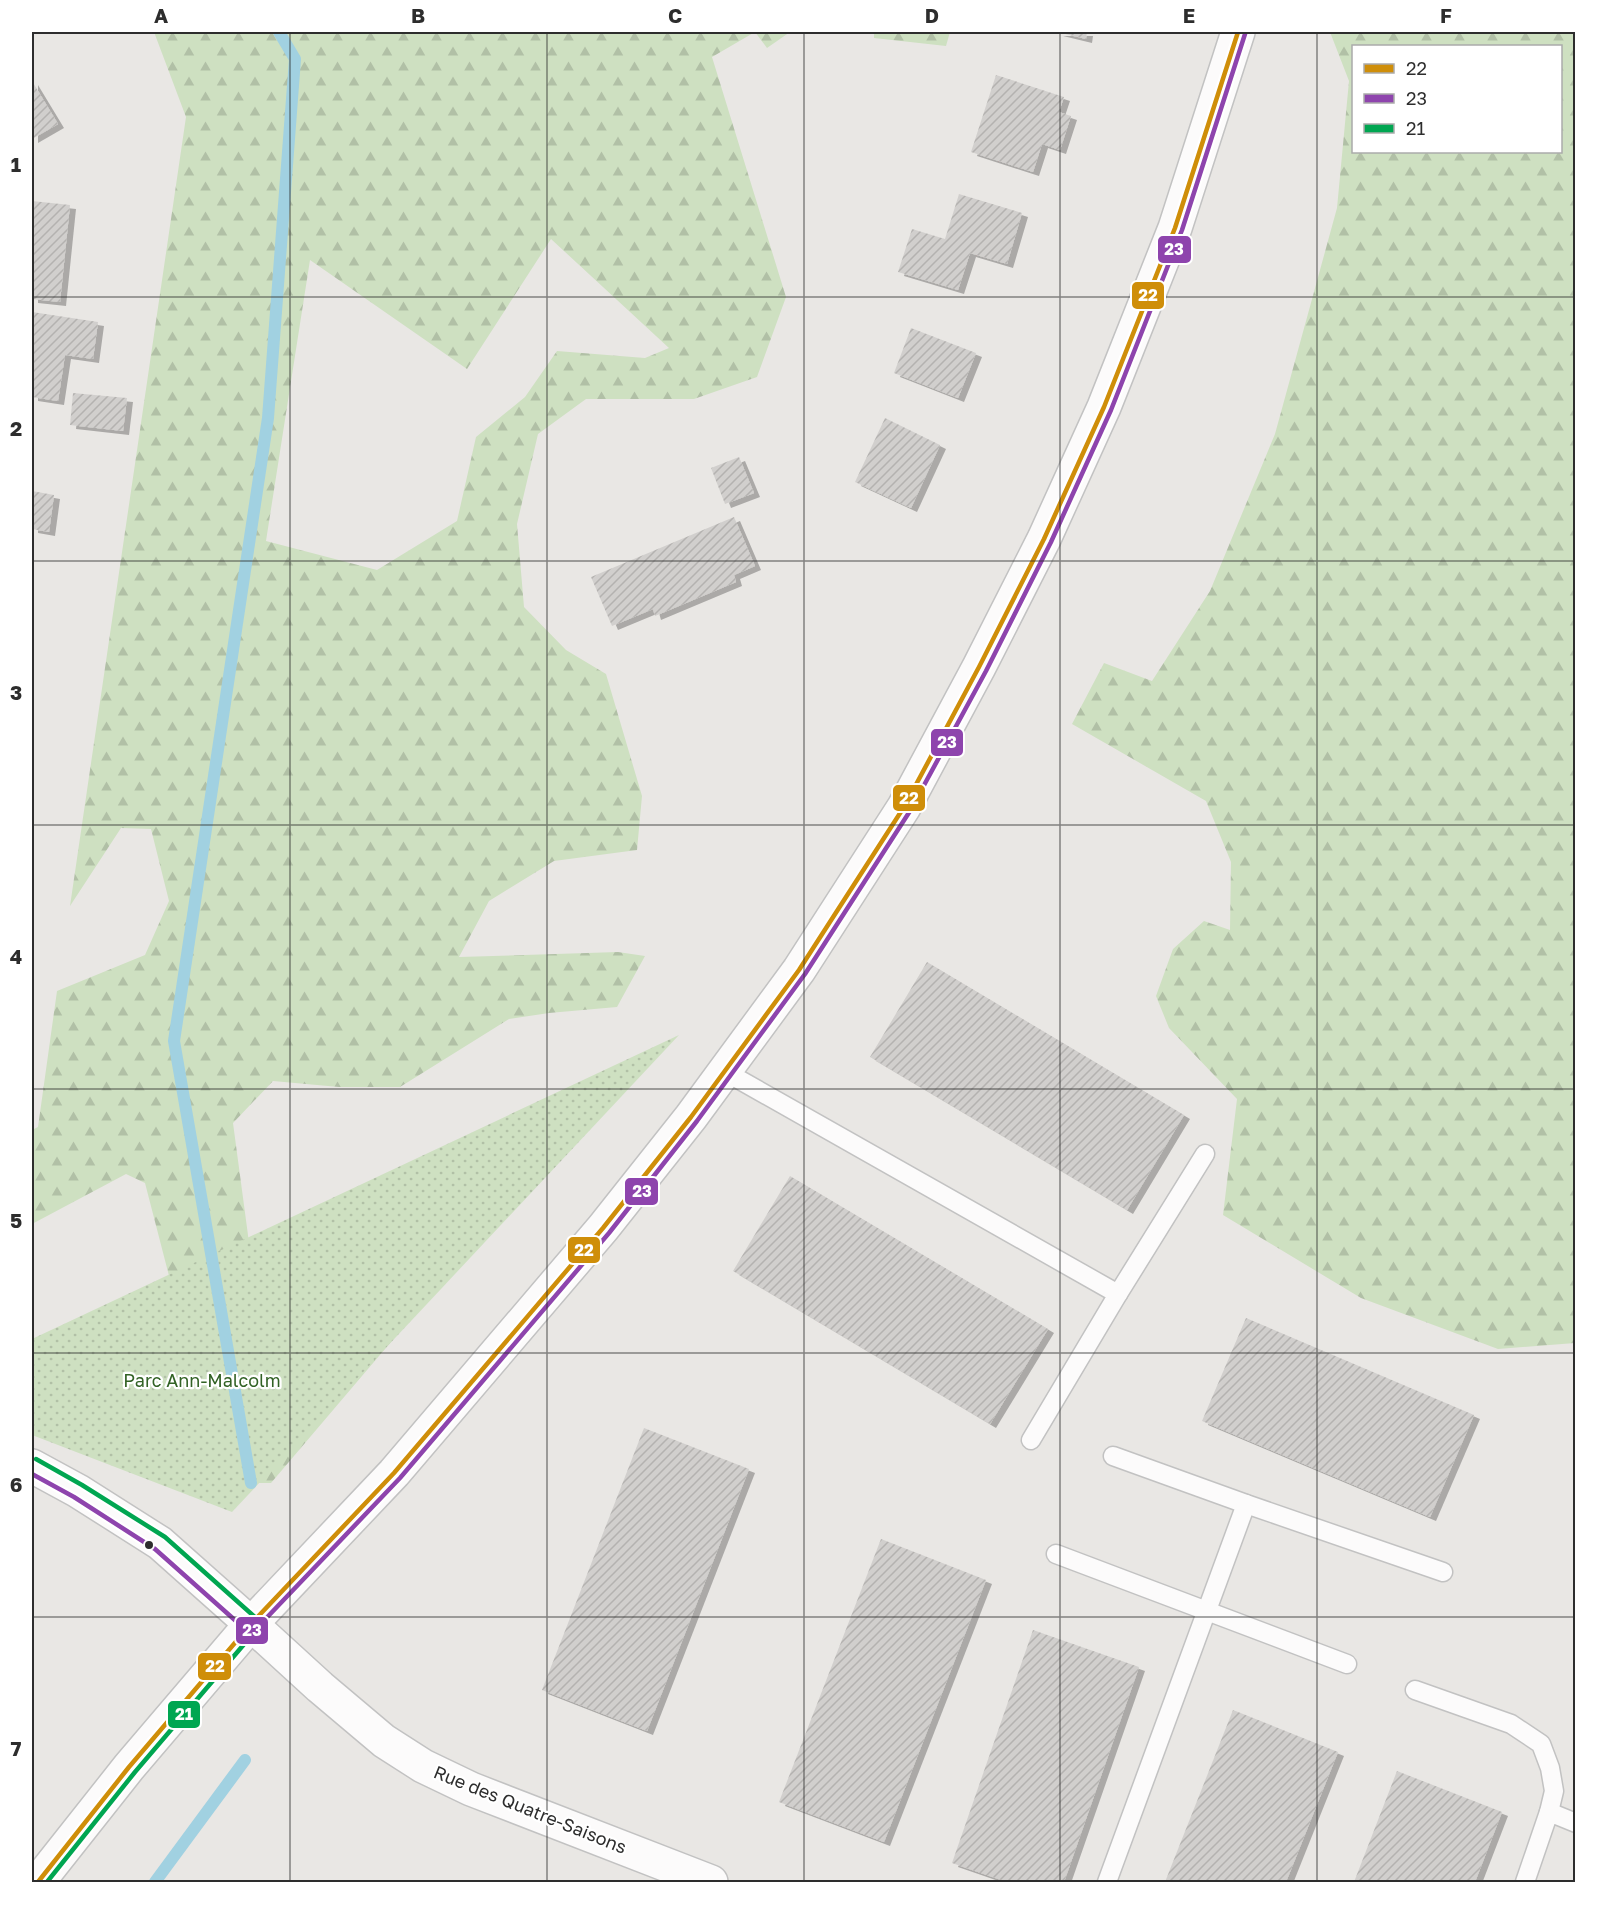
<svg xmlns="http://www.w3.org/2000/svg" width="1607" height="1914" font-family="'Golos Text',sans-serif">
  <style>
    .forest { fill: url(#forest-firs); fill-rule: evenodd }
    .park { fill: url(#park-dots) }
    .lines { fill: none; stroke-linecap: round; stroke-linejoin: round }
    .stream { stroke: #a1d1e1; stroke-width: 12 }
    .building { fill: url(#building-hatch); filter: url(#shadow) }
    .lane-casing { stroke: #c2c2c2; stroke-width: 21 }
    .street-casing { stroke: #c2c2c2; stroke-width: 36 }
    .secondary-casing { stroke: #c2c2c2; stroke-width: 36 }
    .lane { stroke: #fcfbfb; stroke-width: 18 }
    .street { stroke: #fcfbfb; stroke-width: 33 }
    .secondary { stroke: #fcfbfb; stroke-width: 33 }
    .bus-1-casing { stroke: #fff; stroke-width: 9 }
    .bus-2-casing { stroke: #fff; stroke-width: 9 }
    .bus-3-casing { stroke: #fff; stroke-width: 9 }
    .bus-1 { stroke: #cf8e09; stroke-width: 4.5 }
    .bus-2 { stroke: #8e44ad; stroke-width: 4.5 }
    .bus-3 { stroke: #00a651; stroke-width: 4.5 }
    .grid { fill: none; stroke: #2d2d2d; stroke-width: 1.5; stroke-opacity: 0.55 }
    .bus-dot { fill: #2d2d2d; stroke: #fff; stroke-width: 2 }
    .labels { text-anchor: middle; stroke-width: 4.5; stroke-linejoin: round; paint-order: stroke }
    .park-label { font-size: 18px; fill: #326225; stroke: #fff }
    .street-label { font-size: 18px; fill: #2d2d2d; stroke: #fff }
    .line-badge { stroke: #fff; stroke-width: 2 }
    .badge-label { font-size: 16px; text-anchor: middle; font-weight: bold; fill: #fff }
    .neatline { fill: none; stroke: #2d2d2d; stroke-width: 2 }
    .grid-label { font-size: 20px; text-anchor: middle; font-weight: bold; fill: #2d2d2d }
  </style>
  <defs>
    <pattern id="forest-firs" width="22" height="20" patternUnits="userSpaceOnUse" patternTransform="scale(1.5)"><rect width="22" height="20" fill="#cee0c1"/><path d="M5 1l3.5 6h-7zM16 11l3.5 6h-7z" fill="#b1c0a6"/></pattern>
    <pattern id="park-dots" width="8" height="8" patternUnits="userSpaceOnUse" patternTransform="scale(1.5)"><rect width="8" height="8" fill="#cee0c1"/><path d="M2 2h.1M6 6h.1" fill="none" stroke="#b1c0a6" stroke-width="1.8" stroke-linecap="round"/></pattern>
    <pattern id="building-hatch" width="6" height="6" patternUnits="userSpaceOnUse" patternTransform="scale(1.5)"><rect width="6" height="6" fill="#d1cfcd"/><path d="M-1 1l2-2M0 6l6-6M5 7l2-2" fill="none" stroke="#b4b2b0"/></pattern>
    <filter id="shadow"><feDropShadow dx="6" dy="4" stdDeviation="0" flood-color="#0004"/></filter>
  </defs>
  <rect width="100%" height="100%" fill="#e9e7e4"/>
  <g class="forest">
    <path d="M154 32H790L767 48 755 32 712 57 786 297 757 377 694 399H586L538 434 517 524 524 607 566 650 606 674 642 796 637 850 554 861 489 901 459 957 618 952 645 956 617 1007 549 1013 509 1019 400 1087H339L273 1081 233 1123 267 1377 396 1336 271 1483H251L219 1469 145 1183 126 1174 32 1224V1130L38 1127 57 991 145 955 169 901 151 829 121 828 70 906 186 117ZM551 239 669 348 645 358 557 351 525 397 476 437 457 521 377 570 266 541 310 260 467 369Z"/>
    <polygon points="874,32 950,32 946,46 874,38"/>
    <path d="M1330 32H1575V1343L1498 1349 1361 1298 1223 1215 1237 1099 1169 1028 1156 996 1173 949 1204 921 1230 930 1231 862 1206 801 1072 724 1104 663 1152 681 1210 591 1275 434 1337 208 1349 81ZM1354 46H1560V152H1354Z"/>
  </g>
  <polygon class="park" points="679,1035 232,1512 32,1435 32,1339"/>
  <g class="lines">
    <g class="stream">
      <polyline points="251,1483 174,1041 268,418 295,59 279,32"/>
      <polyline points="155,1882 245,1760"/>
    </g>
  </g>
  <g class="building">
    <polygon points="1057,32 1087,32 1086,39"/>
    <polygon points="996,75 1064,97 1059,112 1071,116 1060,150 1042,144 1033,172 971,152"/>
    <polygon points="32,81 58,124 32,139"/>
    <polygon points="959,194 1022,213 1007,264 970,253 958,290 898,272 912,229 945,239"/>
    <polygon points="32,201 70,205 60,302 32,299"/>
    <polygon points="32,312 98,322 93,359 65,355 58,401 32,397"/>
    <polygon points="911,328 976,353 958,398 894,373"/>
    <polygon points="73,393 127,398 123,431 70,425"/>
    <polygon points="885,418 940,445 911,508 855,482"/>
    <polygon points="739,457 754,493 725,504 711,468"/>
    <polygon points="32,491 54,495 49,532 32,529"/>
    <polygon points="734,517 755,566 734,575 736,582 655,616 653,609 612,626 591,577"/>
    <polygon points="927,962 1184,1115 1127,1210 870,1057"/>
    <polygon points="790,1176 1048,1329 990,1424 733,1271"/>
    <polygon points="1246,1318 1474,1415 1430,1517 1202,1421"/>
    <polygon points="644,1428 749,1469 647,1731 542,1690"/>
    <polygon points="881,1539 986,1580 884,1842 779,1802"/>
    <polygon points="1033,1630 1139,1667 1064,1882 1007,1882 952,1863"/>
    <polygon points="1233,1710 1338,1752 1286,1882 1165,1882"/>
    <polygon points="1397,1771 1502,1812 1475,1882 1354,1882"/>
  </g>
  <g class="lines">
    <g class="lane-casing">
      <g id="lane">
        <polyline points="724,1071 1118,1294 1031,1440"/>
        <polyline points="1118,1294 1205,1154"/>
        <polyline points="1246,1504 1443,1572"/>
        <polyline points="1056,1554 1347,1664"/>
        <polyline points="1415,1690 1511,1724 1541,1744 1550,1768 1554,1791 1549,1812"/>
        <polyline points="1107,1882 1246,1504 1113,1456"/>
        <polyline points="1525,1882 1549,1812 1576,1823"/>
      </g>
    </g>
    <g class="street-casing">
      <polyline id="street" points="32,1466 78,1491 160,1543 251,1624"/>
    </g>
    <g class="secondary-casing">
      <g id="secondary">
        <polyline points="251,1624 320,1687 384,1741 423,1766 471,1789 711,1882"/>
        <polyline points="38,1882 129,1767 251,1624 394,1473 603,1228 691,1117 799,970 904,807 979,667 1044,539 1104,407 1175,228 1238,32"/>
      </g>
    </g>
    <use href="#lane" class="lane"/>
    <use href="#street" class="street"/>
    <use href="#secondary" class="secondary"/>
    <g class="bus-1-casing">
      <polyline id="bus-1" points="38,1882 129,1767 251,1624 394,1473 603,1228 691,1117 799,970 904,807 979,667 1044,539 1104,407 1175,228 1238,32"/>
    </g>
    <g class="bus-2-casing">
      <polyline id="bus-2" points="32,1474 74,1497 155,1549 246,1630 254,1631 400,1478 609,1233 697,1121 805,974 910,811 986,671 1051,542 1111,410 1182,230 1245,34"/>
    </g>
    <g class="bus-3-casing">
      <polyline id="bus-3" points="36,1459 82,1485 165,1537 256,1618 258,1623 257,1629 135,1772 47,1882"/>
    </g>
    <use href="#bus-1" class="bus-1"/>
    <use href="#bus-2" class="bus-2"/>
    <use href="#bus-3" class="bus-3"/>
  </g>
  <path class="grid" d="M290 32V1882M547 32V1882M804 32V1882M1060 32V1882M1317 32V1882M32 297H1576M32 561H1576M32 825H1576M32 1089H1576M32 1353H1576M32 1617H1576"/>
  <circle class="bus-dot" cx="149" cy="1545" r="5"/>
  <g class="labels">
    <g class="park-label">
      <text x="202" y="1387">Parc Ann-Malcolm</text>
    </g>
    <g class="street-label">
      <text transform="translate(530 1810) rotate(22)" y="6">Rue des Quatre-Saisons</text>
    </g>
  </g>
  <g class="line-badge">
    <rect x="1157" y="235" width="35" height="29" rx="6" fill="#8e44ad"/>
    <rect x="1131" y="281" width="34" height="29" rx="6" fill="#cf8e09"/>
    <rect x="930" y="728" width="34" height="29" rx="6" fill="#8e44ad"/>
    <rect x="892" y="784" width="34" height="28" rx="6" fill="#cf8e09"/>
    <rect x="624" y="1177" width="35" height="29" rx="6" fill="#8e44ad"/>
    <rect x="567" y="1236" width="34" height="28" rx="6" fill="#cf8e09"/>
    <rect x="235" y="1616" width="34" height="29" rx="6" fill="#8e44ad"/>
    <rect x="197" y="1652" width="35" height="29" rx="6" fill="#cf8e09"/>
    <rect x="167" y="1700" width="34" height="29" rx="6" fill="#00a651"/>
  </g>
  <g class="badge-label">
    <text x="1174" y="255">23</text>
    <text x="1148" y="301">22</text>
    <text x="947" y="748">23</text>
    <text x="909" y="804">22</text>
    <text x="642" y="1197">23</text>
    <text x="584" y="1256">22</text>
    <text x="252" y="1636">23</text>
    <text x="215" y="1672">22</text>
    <text x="184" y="1720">21</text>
  </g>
  <rect width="1607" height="1914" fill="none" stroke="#ffffff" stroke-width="66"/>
  <rect x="1352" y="45" width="210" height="108" fill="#ffffff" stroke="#ababab" stroke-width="1.5"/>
  <rect x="1364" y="64" width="30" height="9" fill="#cf8e09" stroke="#ababab" stroke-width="1.5"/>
  <text x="1406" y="75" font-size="18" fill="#2d2d2d">22</text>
  <rect x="1364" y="94" width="30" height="9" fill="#8e44ad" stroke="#ababab" stroke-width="1.5"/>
  <text x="1406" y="105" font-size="18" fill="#2d2d2d">23</text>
  <rect x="1364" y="124" width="30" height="9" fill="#00a651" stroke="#ababab" stroke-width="1.5"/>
  <text x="1406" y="135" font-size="18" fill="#2d2d2d">21</text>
  <rect x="33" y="33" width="1541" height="1848" class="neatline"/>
  <g class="grid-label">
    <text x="161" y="23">A</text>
    <text x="418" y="23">B</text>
    <text x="675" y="23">C</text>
    <text x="932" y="23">D</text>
    <text x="1189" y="23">E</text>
    <text x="1446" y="23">F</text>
    <text x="16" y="172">1</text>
    <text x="16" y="436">2</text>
    <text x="16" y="700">3</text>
    <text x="16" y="964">4</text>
    <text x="16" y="1228">5</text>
    <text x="16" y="1492">6</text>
    <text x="16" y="1756">7</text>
  </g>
</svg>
